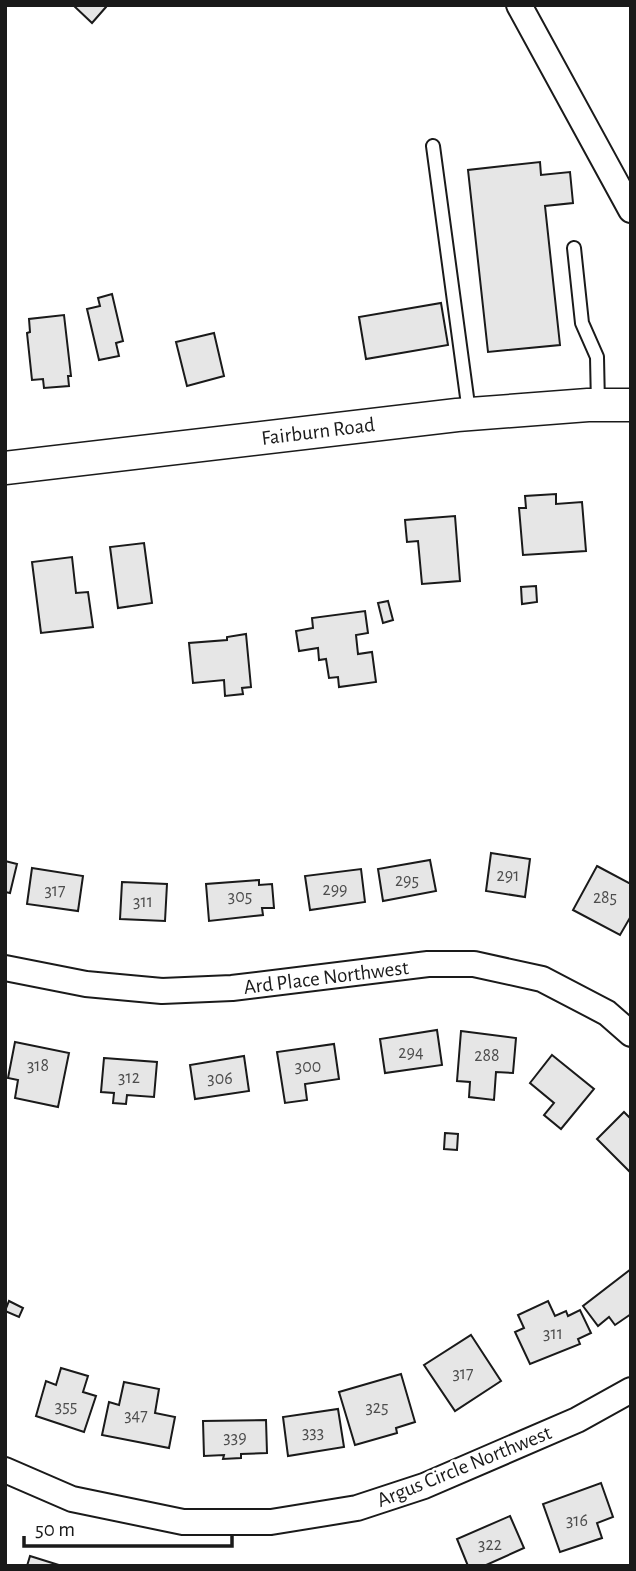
<svg xmlns="http://www.w3.org/2000/svg" width="636" height="1571" font-family="'Alegreya Sans',sans-serif">
  <style>
    .building { fill: #e6e6e6; stroke: #1a1a1a; stroke-width: 2 }
    .lines { fill: none; stroke-linecap: round; stroke-linejoin: round }
    .service-casing { stroke: #1a1a1a; stroke-width: 16 }
    .minor-casing { stroke: #1a1a1a; stroke-width: 28 }
    .tertiary-casing { stroke: #1a1a1a; stroke-width: 35 }
    .service { stroke: #fff; stroke-width: 12 }
    .minor { stroke: #fff; stroke-width: 24 }
    .tertiary { stroke: #fff; stroke-width: 32 }
    .labels { text-anchor: middle; stroke-width: 5; stroke-linejoin: round; paint-order: stroke }
    .number-label { font-size: 18px; fill: #4d4d4d }
    .street-label { font-size: 21px; fill: #1a1a1a; stroke: #fff }
  </style>
  <rect width="100%" height="100%" fill="#fff"/>
  <g class="building">
    <polygon points="73,5 105,5 106,7 92,23"/>
    <polygon points="540,162 541,175 570,172 573,203 545,206 560,345 488,352 468,170"/>
    <polygon points="112,294 123,341 116,343 119,356 99,360 87,309 100,306 98,298"/>
    <polygon points="441,303 448,345 366,359 359,317"/>
    <polygon points="64,315 71,376 68,376 69,386 44,388 43,379 32,380 27,333 30,332 29,319"/>
    <polygon points="214,333 224,376 187,386 176,342"/>
    <polygon points="556,494 556,504 582,502 586,551 523,555 519,508 526,508 525,496"/>
    <polygon points="455,516 460,581 422,584 418,541 407,542 405,520"/>
    <polygon points="144,543 152,603 118,608 110,547"/>
    <polygon points="72,557 76,593 88,592 93,627 41,633 32,562"/>
    <polygon points="536,586 537,602 522,604 521,587"/>
    <polygon points="388,601 393,620 383,623 378,603"/>
    <polygon points="365,611 368,633 356,635 358,654 372,652 376,682 339,687 338,677 329,678 326,659 319,660 318,648 299,651 296,631 313,628 312,618"/>
    <polygon points="246,634 251,687 242,688 243,694 225,696 224,680 193,683 189,643 227,640 227,637"/>
    <polygon points="491,853 530,859 525,897 486,891"/>
    <polygon points="430,860 436,891 383,901 378,869"/>
    <polygon points="5,861 17,864 10,893 5,892"/>
    <polygon points="597,866 631,884 631,916 620,935 573,910"/>
    <polygon points="32,868 83,876 78,911 27,904"/>
    <polygon points="361,869 365,902 310,910 305,876"/>
    <polygon points="259,880 259,885 272,884 274,908 262,908 263,915 209,921 206,884"/>
    <polygon points="122,882 167,884 165,921 120,919"/>
    <polygon points="437,1030 442,1065 385,1073 380,1039"/>
    <polygon points="461,1031 516,1038 513,1073 496,1072 494,1100 469,1097 470,1082 457,1081"/>
    <polygon points="15,1042 69,1053 58,1107 15,1098 18,1080 8,1078"/>
    <polygon points="334,1044 339,1079 305,1084 307,1100 285,1103 277,1052"/>
    <polygon points="552,1055 594,1089 561,1129 544,1115 554,1103 530,1083"/>
    <polygon points="244,1056 249,1091 195,1099 190,1065"/>
    <polygon points="104,1058 157,1062 154,1097 127,1095 126,1104 113,1103 114,1093 101,1092"/>
    <polygon points="624,1112 631,1119 631,1173 597,1139"/>
    <polygon points="445,1133 458,1134 457,1150 444,1149"/>
    <polygon points="631,1269 631,1314 615,1325 609,1317 598,1326 583,1306"/>
    <polygon points="9,1301 23,1308 19,1317 5,1311"/>
    <polygon points="548,1301 555,1316 566,1311 568,1316 580,1310 591,1333 578,1339 580,1344 530,1364 515,1332 524,1328 518,1315"/>
    <polygon points="471,1335 501,1381 455,1411 424,1365"/>
    <polygon points="61,1368 88,1376 83,1392 96,1396 84,1432 36,1416 46,1381 56,1385"/>
    <polygon points="401,1374 415,1422 396,1428 397,1433 355,1445 339,1392"/>
    <polygon points="124,1382 159,1389 155,1413 175,1417 169,1448 102,1435 109,1402 119,1405"/>
    <polygon points="338,1409 344,1447 288,1456 283,1417"/>
    <polygon points="266,1420 267,1453 241,1454 241,1458 223,1459 224,1455 204,1456 203,1421"/>
    <polygon points="601,1483 613,1517 597,1523 602,1538 560,1552 543,1504"/>
    <polygon points="510,1516 524,1548 484,1566 468,1566 457,1539"/>
    <polygon points="30,1556 62,1566 27,1566"/>
  </g>
  <g class="lines">
    <g class="service-casing">
      <g id="service">
        <polyline points="433,146 469,412"/>
        <polyline points="574,248 582,323 597,357 598,405"/>
      </g>
    </g>
    <g class="minor-casing">
      <g id="minor">
        <polyline points="519,5 631,210"/>
        <polyline points="5,968 86,984 162,991 232,988 428,964 474,964 542,979 607,1013 631,1034"/>
        <polyline points="5,1470 72,1499 183,1522 271,1522 357,1508 424,1486 577,1420 631,1390"/>
      </g>
    </g>
    <g class="tertiary-casing">
      <polyline id="tertiary" points="5,468 457,415 588,405 631,405"/>
    </g>
    <use href="#service" class="service"/>
    <use href="#minor" class="minor"/>
    <use href="#tertiary" class="tertiary"/>
  </g>
  <g class="labels">
    <g class="number-label">
      <text x="508" y="881">291</text>
      <text x="407" y="886">295</text>
      <text x="335" y="895">299</text>
      <text x="55" y="896">317</text>
      <text x="240" y="902">305</text>
      <text x="605" y="903">285</text>
      <text x="143" y="907">311</text>
      <text x="411" y="1058">294</text>
      <text x="487" y="1061">288</text>
      <text x="38" y="1071">318</text>
      <text x="308" y="1072">300</text>
      <text x="129" y="1083">312</text>
      <text x="220" y="1084">306</text>
      <text x="553" y="1339">311</text>
      <text x="463" y="1379">317</text>
      <text x="66" y="1412">355</text>
      <text x="377" y="1413">325</text>
      <text x="136" y="1421">347</text>
      <text x="313" y="1438">333</text>
      <text x="235" y="1443">339</text>
      <text x="577" y="1526">316</text>
      <text x="490" y="1550">322</text>
    </g>
    <g class="street-label">
      <text transform="translate(318 431) rotate(-7)" y="7">Fairburn Road</text>
      <text transform="translate(326 977) rotate(-7)" y="7">Ard Place Northwest</text>
      <text transform="translate(464 1466) rotate(-22)" y="7">Argus Circle Northwest</text>
    </g>
  </g>
  <rect width="636" height="1571" fill="none" stroke="#1a1a1a" stroke-width="14"/>
  <path d="M24 1536v10h208v-10" fill="none" stroke="#1a1a1a" stroke-width="3.5"/>
  <text x="35" y="1536" font-size="21" fill="#1a1a1a" stroke="#ffffff" stroke-width="5" paint-order="stroke">50 m</text>
</svg>
